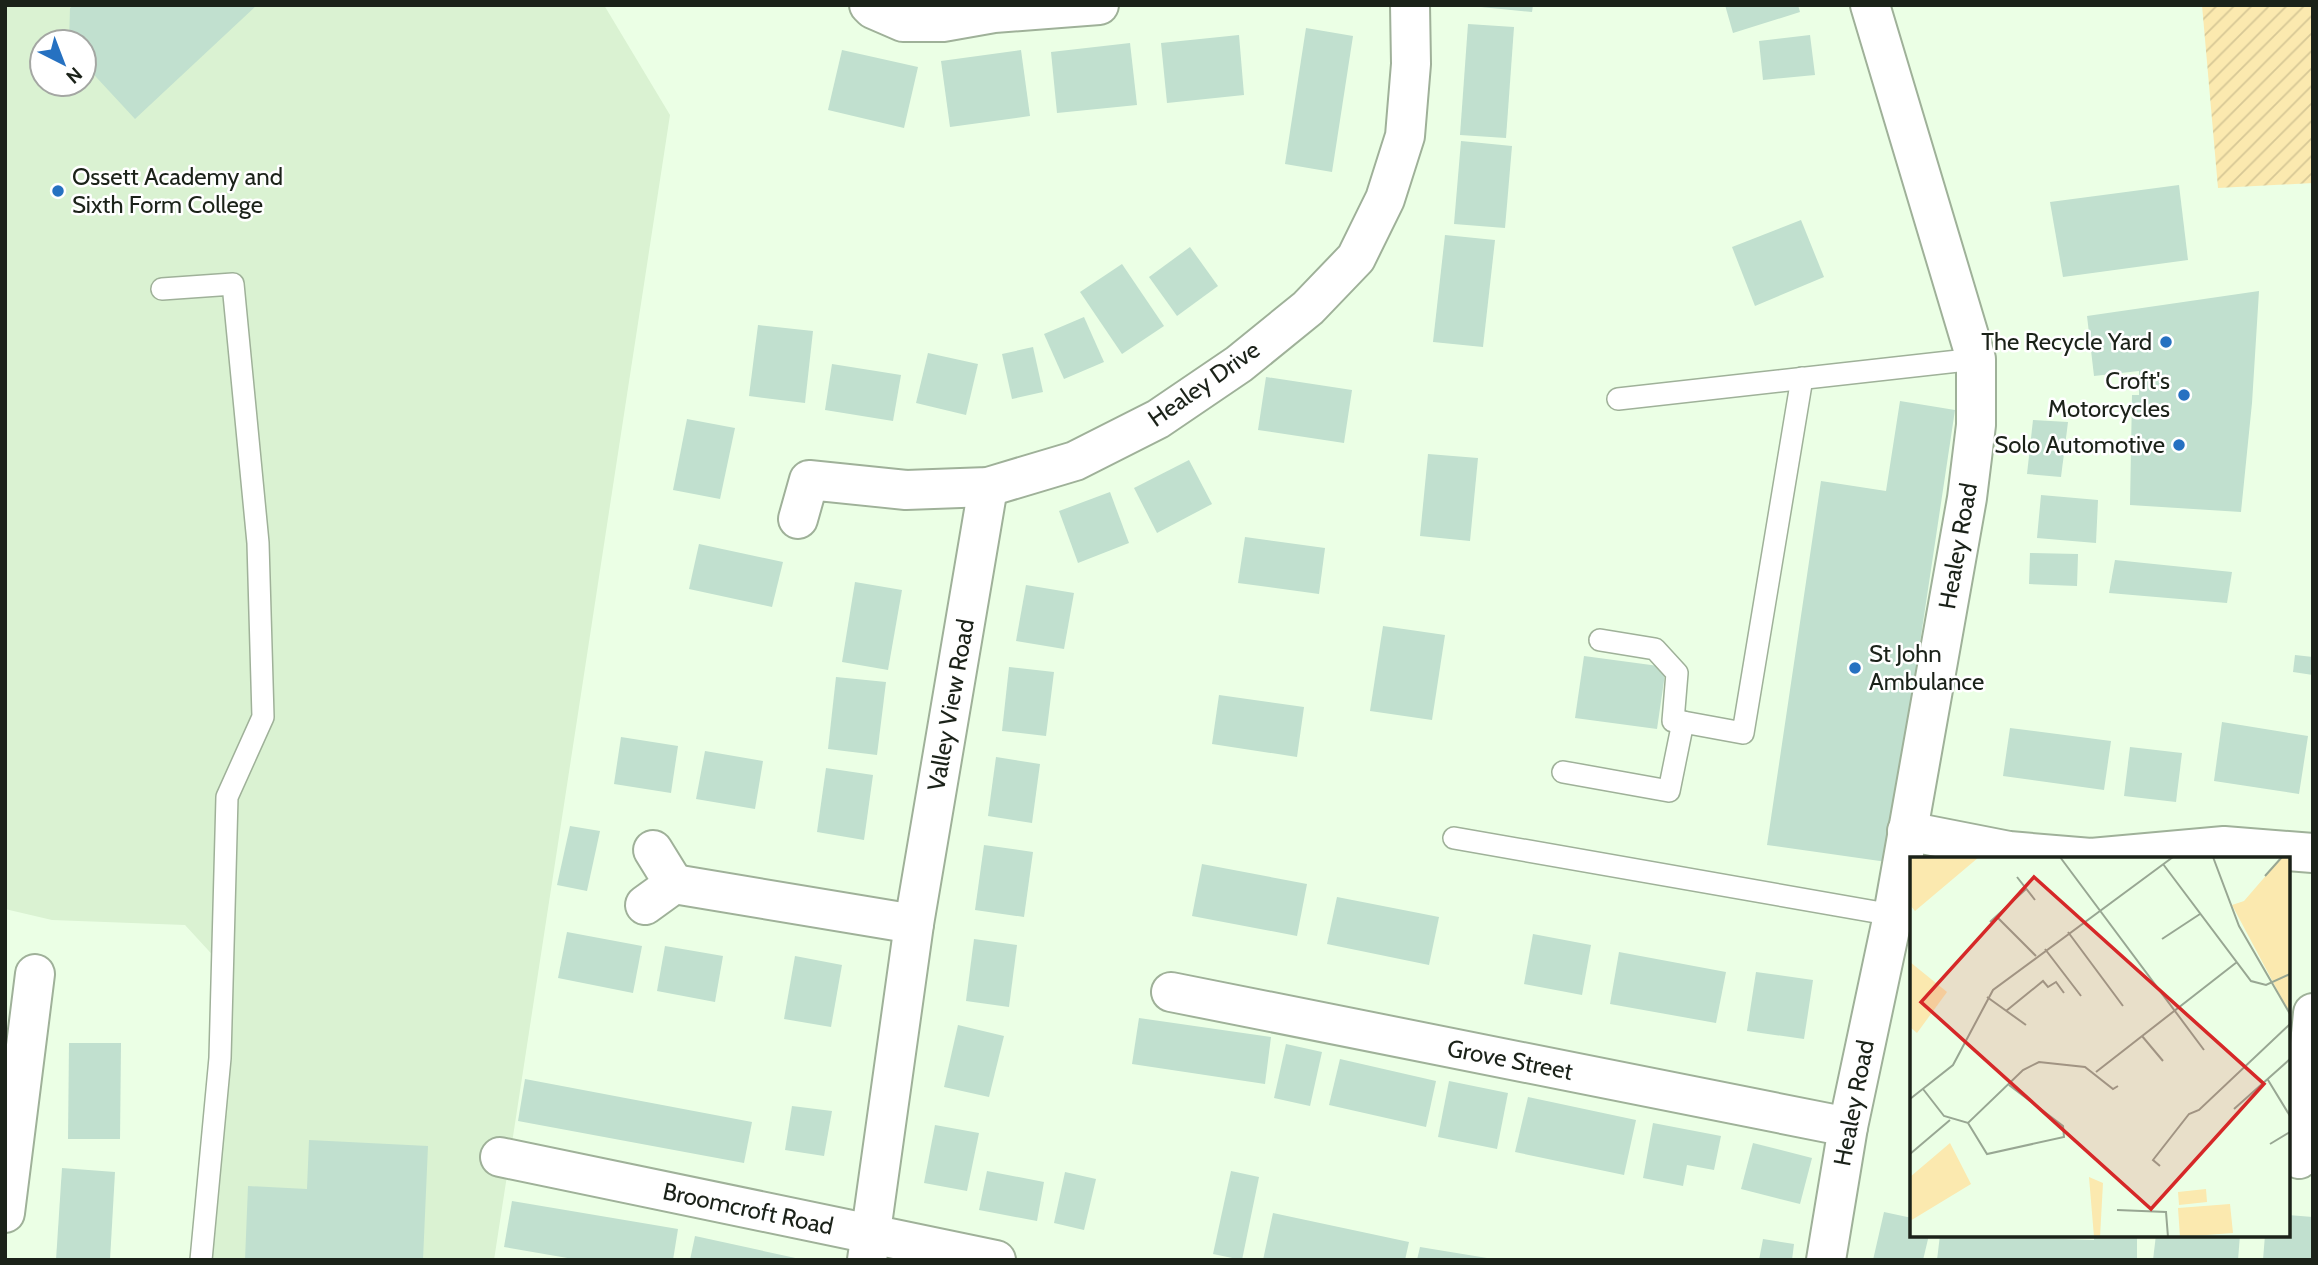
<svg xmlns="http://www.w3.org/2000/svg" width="2318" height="1265" font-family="Cabin,sans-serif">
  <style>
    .built { fill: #daf2d2; fill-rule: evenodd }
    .garden { fill: url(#garden-furrows) }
    .building { fill: #c1e0cf }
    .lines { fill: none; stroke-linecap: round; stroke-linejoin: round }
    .lane-casing { stroke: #9fb199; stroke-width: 24 }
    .street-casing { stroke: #9fb199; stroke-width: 42 }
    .lane { stroke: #fff; stroke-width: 21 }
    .street { stroke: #fff; stroke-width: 38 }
    .poi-dot { fill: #2671c1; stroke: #fff; stroke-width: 2.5 }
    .labels { text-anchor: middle; stroke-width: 5; stroke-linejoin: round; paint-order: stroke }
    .poi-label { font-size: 24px; fill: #1b2219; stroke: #fff; text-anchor: end }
    .street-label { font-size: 24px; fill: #1b2219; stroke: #fff }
    .inset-road { fill: none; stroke: #98a793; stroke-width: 2 }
    .view { fill: #d62828; fill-opacity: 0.15; stroke: #d62828; stroke-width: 3.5 }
    .inset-edge { fill: none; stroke: #1b2219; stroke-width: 3.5 }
  </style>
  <defs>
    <pattern id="garden-furrows" width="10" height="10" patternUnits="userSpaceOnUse" patternTransform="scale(1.75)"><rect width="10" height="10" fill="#fbe9af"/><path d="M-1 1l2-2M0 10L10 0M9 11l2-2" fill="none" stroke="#d7c896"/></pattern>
  </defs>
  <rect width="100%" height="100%" fill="#ebffe5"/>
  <path class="built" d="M5 5H604L670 115 494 1260H203L231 975 185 925 52 920 5 909ZM42 42H84V84H42Z"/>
  <polygon class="garden" points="2202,5 2313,5 2313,183 2218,188"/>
  <g class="building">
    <polygon points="74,5 257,5 135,119 84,64 84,42 69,42 70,8"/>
    <polygon points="1481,5 1533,5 1532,12 1481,7"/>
    <polygon points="1725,5 1798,5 1800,12 1733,33"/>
    <polygon points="1468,24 1514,27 1506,138 1460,135"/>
    <polygon points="1306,28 1353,36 1332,172 1285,164"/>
    <polygon points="1239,35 1244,95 1167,103 1161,43"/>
    <polygon points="1810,35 1815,75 1763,80 1759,41"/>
    <polygon points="1130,43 1137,105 1057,113 1051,52"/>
    <polygon points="842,50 918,67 904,128 828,110"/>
    <polygon points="1021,50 1030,116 950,127 941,61"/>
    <polygon points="1461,141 1512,146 1505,228 1454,224"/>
    <polygon points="2179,185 2188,260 2063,277 2050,202"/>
    <polygon points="1801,220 1824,277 1755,306 1732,247"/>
    <polygon points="1445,235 1495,240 1483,347 1433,342"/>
    <polygon points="1190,247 1218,286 1177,316 1149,277"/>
    <polygon points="1122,264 1164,326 1122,354 1080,292"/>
    <polygon points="2259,291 2252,403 2241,512 2130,505 2132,395 2139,395 2139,371 2094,376 2087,316"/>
    <polygon points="1084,317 1104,362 1064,379 1044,334"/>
    <polygon points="758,325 813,331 805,403 749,396"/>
    <polygon points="1033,347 1043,392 1012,399 1002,354"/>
    <polygon points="928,353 978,364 966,415 916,403"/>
    <polygon points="832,364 901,375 893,421 825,410"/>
    <polygon points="1266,377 1352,390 1344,443 1258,430"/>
    <polygon points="1900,401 1955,410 1887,862 1767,845 1821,481 1886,491"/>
    <polygon points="687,419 735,428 720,499 673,490"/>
    <polygon points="2033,420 2068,422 2061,477 2027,474"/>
    <polygon points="1428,454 1478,458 1470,541 1420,536"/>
    <polygon points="1189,460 1212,504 1157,533 1134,488"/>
    <polygon points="1110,492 1129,543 1078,563 1059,511"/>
    <polygon points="2041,495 2098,500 2096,543 2037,538"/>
    <polygon points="1245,537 1325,548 1319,594 1238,583"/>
    <polygon points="699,544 783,562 772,607 689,589"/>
    <polygon points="2030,553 2078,554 2077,586 2029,584"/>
    <polygon points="2115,560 2232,572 2227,603 2109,593"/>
    <polygon points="855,582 902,590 888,670 842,662"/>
    <polygon points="1026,585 1074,593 1064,649 1016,641"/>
    <polygon points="1383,626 1445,635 1432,720 1370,711"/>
    <polygon points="2295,655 2313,657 2313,675 2293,672"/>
    <polygon points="1584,656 1666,667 1657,729 1575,718"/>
    <polygon points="1009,667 1054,672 1046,736 1002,731"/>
    <polygon points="836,677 886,682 877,755 828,749"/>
    <polygon points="1219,695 1304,707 1297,757 1212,744"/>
    <polygon points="2222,722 2308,736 2299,794 2214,781"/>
    <polygon points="2010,728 2111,741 2104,790 2003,776"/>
    <polygon points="621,737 678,746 671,793 614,784"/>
    <polygon points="2130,747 2182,753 2176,802 2124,796"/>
    <polygon points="705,751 763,761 755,809 696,799"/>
    <polygon points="996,757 1040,764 1032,823 988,816"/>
    <polygon points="826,768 873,775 864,840 817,832"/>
    <polygon points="570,826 600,831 587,891 557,885"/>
    <polygon points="984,845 1033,852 1024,917 975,910"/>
    <polygon points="1202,864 1307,884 1297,936 1192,916"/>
    <polygon points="1337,897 1439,917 1429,965 1327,944"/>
    <polygon points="567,932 642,946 633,993 558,978"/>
    <polygon points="1533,934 1591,945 1582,995 1524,984"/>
    <polygon points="974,939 1017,945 1009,1007 966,1001"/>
    <polygon points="665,946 723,956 715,1002 657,991"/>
    <polygon points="1619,952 1726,972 1716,1023 1610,1004"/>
    <polygon points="795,956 842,965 831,1027 784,1019"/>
    <polygon points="1756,972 1813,980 1804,1039 1747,1031"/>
    <polygon points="1139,1018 1271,1037 1265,1084 1132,1064"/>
    <polygon points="958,1025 1004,1036 989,1097 944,1087"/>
    <polygon points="69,1043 121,1043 120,1139 68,1139"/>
    <polygon points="1286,1044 1322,1052 1310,1106 1274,1098"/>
    <polygon points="1340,1059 1436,1081 1426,1127 1329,1105"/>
    <polygon points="525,1079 752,1122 744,1163 518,1121"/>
    <polygon points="1449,1081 1508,1093 1497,1149 1438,1137"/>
    <polygon points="1528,1097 1636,1120 1624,1175 1515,1152"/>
    <polygon points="792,1106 832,1111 824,1156 785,1150"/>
    <polygon points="1653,1123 1721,1136 1714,1170 1687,1165 1683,1186 1643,1178"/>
    <polygon points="935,1125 979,1133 967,1191 924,1183"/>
    <polygon points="309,1140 428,1146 423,1260 245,1260 248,1186 307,1189"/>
    <polygon points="1753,1143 1812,1158 1800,1204 1741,1189"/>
    <polygon points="62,1168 115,1172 110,1260 56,1260"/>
    <polygon points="987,1171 1044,1182 1037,1221 979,1210"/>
    <polygon points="1231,1171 1259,1177 1242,1260 1213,1254"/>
    <polygon points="1065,1172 1096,1179 1084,1230 1054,1223"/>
    <polygon points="512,1201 678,1229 673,1260 579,1260 504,1247"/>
    <polygon points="1884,1212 1912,1218 1912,1235 1929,1235 1923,1260 1873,1260"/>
    <polygon points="1273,1213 1409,1242 1405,1260 1263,1260"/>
    <polygon points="2288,1215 2313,1217 2313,1260 2263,1260 2265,1235 2288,1235"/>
    <polygon points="1940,1235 2094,1240 2094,1235 2137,1235 2137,1260 1937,1260"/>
    <polygon points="2156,1235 2240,1235 2238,1260 2153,1260"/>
    <polygon points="695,1236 800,1259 800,1260 690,1260"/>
    <polygon points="1763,1239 1794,1244 1792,1260 1759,1260"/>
    <polygon points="1420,1247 1487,1258 1487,1260 1417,1260"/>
  </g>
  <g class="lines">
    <g class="lane-casing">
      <g id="lane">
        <polyline points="162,289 233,284 258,543 263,717 227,797 220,1058 201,1260"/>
        <polyline points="1618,399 1976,359"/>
        <polyline points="1600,640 1655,649 1677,673 1673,721 1683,722"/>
        <polyline points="1563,772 1669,791 1683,722 1743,733 1802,378"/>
        <polyline points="1454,838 1893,915"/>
      </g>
    </g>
    <g class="street-casing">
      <g id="street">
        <polyline points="869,5 873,9 903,22 943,22 994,13 1099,5"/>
        <polyline points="798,519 809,480 906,490 988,487 1075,461 1158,419 1239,364 1308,308 1356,258 1385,199 1405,136 1411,64 1410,5"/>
        <polyline points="1907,831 2009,851 2091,858 2224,846 2313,853"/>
        <polyline points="674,884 914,924"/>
        <polyline points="645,905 674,884 653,850"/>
        <polyline points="1171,992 1848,1127"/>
        <polyline points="500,1157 996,1260"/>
        <polyline points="2299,1159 2313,1013"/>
        <polyline points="5,1213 35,974"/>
        <polyline points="867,1260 914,924 988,487"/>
        <polyline points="1826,1260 1848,1127 1893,915 1967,498 1976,425 1976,359 1870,5"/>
      </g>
    </g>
    <use href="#lane" class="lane"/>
    <use href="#street" class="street"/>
  </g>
  <g class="poi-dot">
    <circle cx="58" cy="191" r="7"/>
    <circle cx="2166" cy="342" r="7"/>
    <circle cx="2184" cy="395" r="7"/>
    <circle cx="2179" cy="445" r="7"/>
    <circle cx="1855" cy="668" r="7"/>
  </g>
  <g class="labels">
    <g class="poi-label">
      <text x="72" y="185" text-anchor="start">Ossett Academy and<tspan x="72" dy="28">Sixth Form College</tspan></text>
      <text x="2152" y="350">The Recycle Yard</text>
      <text x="2170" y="389">Croft's<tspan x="2170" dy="28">Motorcycles</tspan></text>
      <text x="2165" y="453">Solo Automotive</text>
      <text x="1869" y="662" text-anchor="start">St John<tspan x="1869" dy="28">Ambulance</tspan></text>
    </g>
    <g class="street-label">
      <text transform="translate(1204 384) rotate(-35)" y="8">Healey Drive</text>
      <text transform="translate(1958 546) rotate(-80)" y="8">Healey Road</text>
      <text transform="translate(951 705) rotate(-80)" y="8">Valley View Road</text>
      <text transform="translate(1510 1060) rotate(11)" y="8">Grove Street</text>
      <text transform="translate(1854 1103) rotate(-79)" y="8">Healey Road</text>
      <text transform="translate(748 1209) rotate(12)" y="8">Broomcroft Road</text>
    </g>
  </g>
  <g transform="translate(1910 857)">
    <rect width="380" height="380" fill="#ebffe5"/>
    <path d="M179 320 193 326 190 380H184Z" fill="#fbe9af"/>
    <path d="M0 0H69L5 54 0 48ZM372 0H380V157L322 48 334 44ZM40 286 61 327 0 364V320Z" fill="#fbe9af"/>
    <path d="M0 105 37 135 7 176 0 170Z" fill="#fbe9af"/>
    <path d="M296 332 297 345 269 348 268 335ZM320 347 323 376 270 380 268 351Z" fill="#fbe9af"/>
    <path class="inset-road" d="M150 0 294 193M303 0 329 69 380 157M253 7 341 124 356 128 380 117M355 19 372 0M107 20 125 43M86 59 126 99M80 65 116 32M158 75 213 149M252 82 290 57M135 92 171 139M77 140 116 168M96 154 133 124 138 130 146 125 154 136M232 179 253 204M186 215 327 105M358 223 380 259M13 232 34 259 58 266 113 213 129 205 175 210 203 232 208 229M0 242 43 208 83 133 263 0M324 252 380 202M58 266 77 297 154 280 153 269 99 228M360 287 380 275M0 297 40 263M250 309 243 303 279 257 289 253 380 167M207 353 256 355 258 380"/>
    <path class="view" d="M124 20 354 227 241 352 11 145Z"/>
    <rect width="380" height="380" class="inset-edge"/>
  </g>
  <rect width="2318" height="1265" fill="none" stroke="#1b2219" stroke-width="14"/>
  <g transform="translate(63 63) rotate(138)"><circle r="33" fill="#ffffff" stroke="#a4a7a3" stroke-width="2"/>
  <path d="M0-5L12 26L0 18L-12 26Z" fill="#2671c1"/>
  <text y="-10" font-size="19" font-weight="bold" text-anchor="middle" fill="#1b2219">N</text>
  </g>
</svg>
